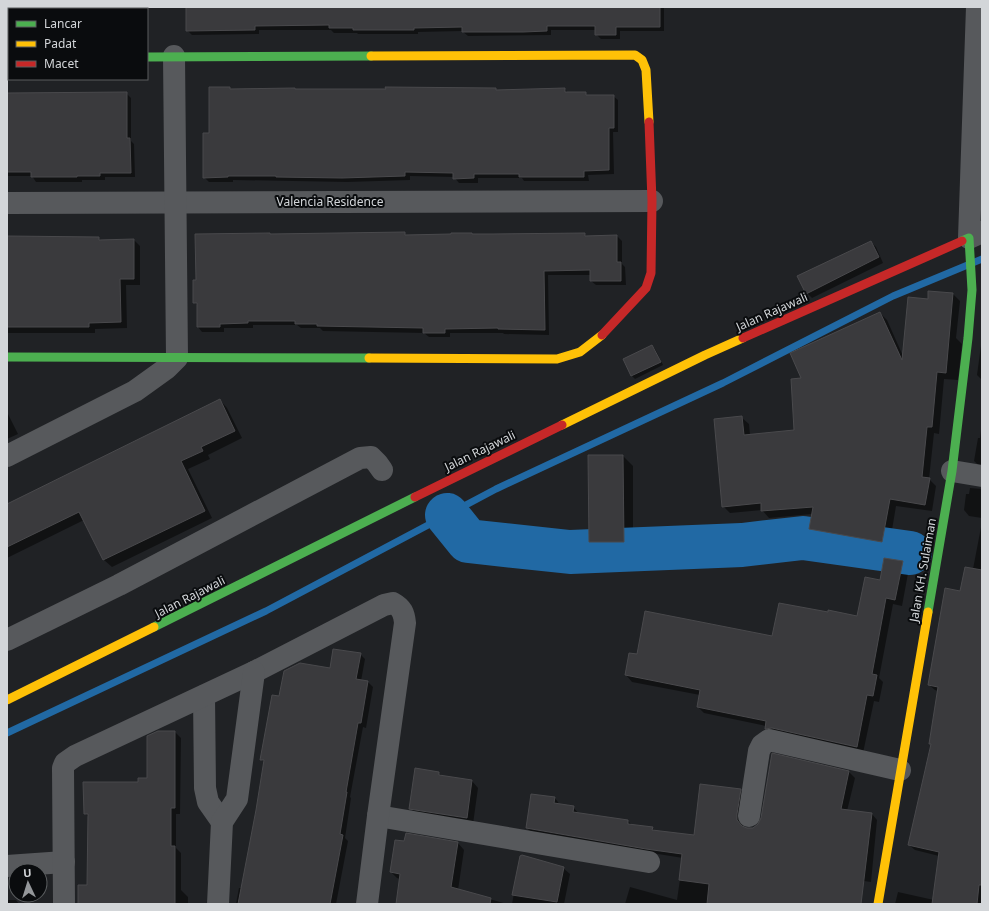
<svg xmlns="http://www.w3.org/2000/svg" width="989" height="911" font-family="'Noto Sans',sans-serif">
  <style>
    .shadow { fill: #0007 }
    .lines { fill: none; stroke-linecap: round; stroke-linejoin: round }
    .stream { stroke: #2169a4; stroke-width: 7 }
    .river { stroke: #2169a4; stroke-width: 44 }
    .building { fill: #3a3a3d; stroke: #49494c }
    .street { stroke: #57595c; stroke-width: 22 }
    .fast { stroke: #4caf50; stroke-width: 9 }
    .slow { stroke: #ffc107; stroke-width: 9 }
    .jam { stroke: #c62828; stroke-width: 9 }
    .labels { text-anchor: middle; stroke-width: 4; stroke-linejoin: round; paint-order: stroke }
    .street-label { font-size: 12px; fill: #d3d6d9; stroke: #0a0c0e }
  </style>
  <rect width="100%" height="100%" fill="#202225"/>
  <g class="shadow">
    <polygon points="7,7 139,7 139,9 9,9 9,31 7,31"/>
    <polygon points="187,7 664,7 664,31 620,31 620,39 601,39 596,34 596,30 551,30 551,35 468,36 462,31 418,32 418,34 358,34 357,33 334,33 331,30 259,30 259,34 192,35 187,30"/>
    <polygon points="229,88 232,90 495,89 497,91 565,89 568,93 585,93 588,96 613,96 618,100 618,132 613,132 614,174 588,175 589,181 524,181 522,178 478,178 478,183 459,183 454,177 410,176 410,180 347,182 233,180 233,182 209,182 204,177 210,134"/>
    <polygon points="7,93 126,93 131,98 131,141 134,144 135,177 105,177 105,180 82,180 82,182 36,182 32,176 7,176"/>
    <polygon points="404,233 407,236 585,234 587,237 617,236 622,241 622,264 625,267 626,285 596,285 591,281 591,275 548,275 549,335 504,334 503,333 450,333 450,337 429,337 424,333 323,331 320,328 301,328 297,325 253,325 253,328 224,328 224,332 202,332 198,327 198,306 194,302 197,281 270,234 271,235"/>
    <polygon points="7,237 98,238 101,240 134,240 140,246 140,285 126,285 127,328 95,329 95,333 7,333"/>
    <polygon points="871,242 876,247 883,263 812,298 807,293"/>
    <polygon points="929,292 953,294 960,301 956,338 962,344 958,380 944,379 939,434 934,433 929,479 936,486 932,511 896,506 889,548 817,536 810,529 812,514 769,518 762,510 730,513 723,506 742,418 749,424 750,435 795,431 802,379 880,313 887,320 903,356 929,300"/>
    <polygon points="982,338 982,380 977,375"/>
    <polygon points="652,346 655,349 663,365 635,379 632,376 624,360"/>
    <polygon points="220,400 227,408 242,438 208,455 210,459 188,469 212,518 112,567 104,560 84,520 7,558 7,505"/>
    <polygon points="7,412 18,434 7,439"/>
    <polygon points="982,423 982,468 974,461 978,438 980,438"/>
    <polygon points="589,456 623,456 633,466 633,551 600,552 590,542"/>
    <polygon points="970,488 982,489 982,518 969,516 964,510 966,494 969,494"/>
    <polygon points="982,522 982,904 895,904 898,892 934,900 939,856 915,850 909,845 931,745 930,744 938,691 935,690 929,685 961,592 973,569"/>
    <polygon points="902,562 909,568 902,606 893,604 879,678 883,682 879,702 874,701 863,753 772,735 766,728 766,726 704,713 698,707 700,695 632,682 626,675 637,656 773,638 858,617 881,582"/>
    <polygon points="360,654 365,659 361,681 368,682 373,687 366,728 363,727 350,797 351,798 345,838 348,841 336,904 236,904 239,888 242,888 247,867 264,762 261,759 280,697"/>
    <polygon points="175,732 181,738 180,814 176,814 176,848 181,853 181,890 188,897 188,904 79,904 88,886 89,818 85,813 148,779"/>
    <polygon points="773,755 849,772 855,778 847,811 872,814 877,820 871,882 835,877 831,904 625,904 630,887 677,900 683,858 533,834 527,828 555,798 560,805 573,807 579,814 628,821 632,825 652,828 655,831 694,836 740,790 746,795 742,820 743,828 747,829 754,829 759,825 762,818"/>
    <polygon points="439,773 443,777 472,781 478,788 473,824 417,815 410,808"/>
    <polygon points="458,843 464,850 458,890 507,904 397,904 400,879 397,878 391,872"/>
    <polygon points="521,856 563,868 570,874 564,904 512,904"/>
    <polygon points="7,900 16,900 19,904 7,904"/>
  </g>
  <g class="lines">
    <polyline class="stream" points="7,733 266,611 496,489 723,383 893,296 982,259"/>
    <polyline class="river" points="447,515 468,541 570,552 742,545 803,538 910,553"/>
  </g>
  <g class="building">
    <polygon points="186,7 660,7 660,27 616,27 616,35 595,35 595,26 547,26 547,31 523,32 462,32 462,27 414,28 414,30 353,30 353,28 329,28 329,25 255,26 255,30 186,31"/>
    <polygon points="209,87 230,87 230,89 295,88 295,89 386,89 385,87 496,88 496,90 565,88 565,92 586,92 586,95 614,95 614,128 609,128 609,170 584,171 584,177 519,177 519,174 474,174 474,178 453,179 453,173 405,172 405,176 342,178 276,177 276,176 228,176 228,177 203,178 203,133 209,133"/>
    <polygon points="127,92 127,138 130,138 131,173 100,173 100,176 77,176 77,177 31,177 31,172 7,172 7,93"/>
    <polygon points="405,232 405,235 451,234 451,233 472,233 472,234 492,234 585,233 585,236 617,235 617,262 621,262 621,281 590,281 590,270 544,271 545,330 498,329 498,328 445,329 445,333 423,333 423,328 317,326 317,324 295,324 295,321 248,321 248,323 220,324 220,327 197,327 197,303 193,303 193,280 196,280 195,234 270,233 270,234"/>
    <polygon points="7,236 99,237 99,240 134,239 134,279 120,279 121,322 89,323 89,327 7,327"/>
    <polygon points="871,241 879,257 806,294 797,276"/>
    <polygon points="928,291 953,293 946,373 937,372 932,427 927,427 922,477 930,478 925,505 890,499 882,542 809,529 813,507 761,511 761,503 722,507 714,419 742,416 744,435 794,430 791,379 801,378 790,353 880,312 902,360 908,297 928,299"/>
    <polygon points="652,345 661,362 631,376 623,359"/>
    <polygon points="220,399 235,431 201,447 203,451 181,461 205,511 103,560 79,512 7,547 7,504"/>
    <polygon points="588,455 623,455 624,542 589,542"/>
    <polygon points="884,558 903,561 895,600 886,598 872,674 877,675 873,696 867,695 857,747 772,728 765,729 766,721 697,707 700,690 625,675 629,653 637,654 645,611 772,636 779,603 828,612 828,610 857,616 865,577 880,580"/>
    <polygon points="965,567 982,570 982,885 979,885 977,904 932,904 939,852 908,845 931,744 929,744 938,687 928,685 945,588 960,591"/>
    <polygon points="333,649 361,653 356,679 368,681 361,723 358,723 346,792 347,792 340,834 343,835 330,904 238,904 256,810 264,760 260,760 272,695 279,696 284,671 300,663 330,668"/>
    <polygon points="158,731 175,731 175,808 171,808 171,846 175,846 175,904 78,904 78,885 87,885 88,814 84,814 83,782 138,782 138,778 147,778 147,736"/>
    <polygon points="772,753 849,771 841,809 872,813 861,904 707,904 709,884 679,880 682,854 646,849 526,828 531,794 555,797 554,803 574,806 573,812 628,820 628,824 653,827 652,830 694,835 700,784 741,789 737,814 737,820 742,826 747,828 753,828 758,824 761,818"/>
    <polygon points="415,768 439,772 439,775 472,780 467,818 409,809"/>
    <polygon points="406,833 458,842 451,887 491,898 490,904 396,904 400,874 390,872 395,840 404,841"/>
    <polygon points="522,855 564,867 557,902 512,895 520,856"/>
  </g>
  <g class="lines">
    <g class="street">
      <polyline points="977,7 969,238 982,232"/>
      <polyline points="7,57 9,57"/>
      <polyline points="7,203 652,201"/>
      <polyline points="7,456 135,391 167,368 177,358 174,56"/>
      <polyline points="952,471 982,476"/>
      <polyline points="7,640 119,585 360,458 371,457 377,463 382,470"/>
      <polyline points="204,696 205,788 208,802 222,822"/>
      <polyline points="378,816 649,862"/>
      <polyline points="749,816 759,751 762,745 769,740 900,770"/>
      <polyline points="7,866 64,862"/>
      <path d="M64 904 63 768 65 763 75 756 254 672 384 605 393 603C402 608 404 613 405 623L378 816 367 904"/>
      <polyline points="218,904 222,822 237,799 254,672"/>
    </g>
    <g class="fast">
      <polyline points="147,57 371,56"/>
      <polyline points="7,357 369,358"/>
      <polyline points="928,612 952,471 968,338 972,290 969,238 962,241"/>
      <polyline points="154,627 415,497"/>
    </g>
    <g class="slow">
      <polyline points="371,56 635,55 642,60 646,70 649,122"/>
      <polyline points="369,358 557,359 580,352 602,335"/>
      <polyline points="562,425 705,355 743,338"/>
      <polyline points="7,700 154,627"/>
      <polyline points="878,904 928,612"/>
    </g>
    <g class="jam">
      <polyline points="602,335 646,288 651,273 652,201 649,122"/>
      <polyline points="743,338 962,241"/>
      <polyline points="415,497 562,425"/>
    </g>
  </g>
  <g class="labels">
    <g class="street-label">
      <text x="330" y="206">Valencia Residence</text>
      <text transform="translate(772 312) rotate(-24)" y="4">Jalan Rajawali</text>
      <text transform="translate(480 451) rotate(-26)" y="4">Jalan Rajawali</text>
      <text transform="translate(923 570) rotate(-80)" y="4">Jalan KH. Sulaiman</text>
      <text transform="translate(190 597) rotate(-27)" y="4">Jalan Rajawali</text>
    </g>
  </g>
  <rect width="989" height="911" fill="none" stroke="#d3d6d9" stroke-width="16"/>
  <rect x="8" y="8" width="140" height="72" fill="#0a0c0e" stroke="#5a5d5f"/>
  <rect x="16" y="21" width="20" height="6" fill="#4caf50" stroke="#5a5d5f"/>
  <text x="44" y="28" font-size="12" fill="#d3d6d9">Lancar</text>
  <rect x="16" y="41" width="20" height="6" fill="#ffc107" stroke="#5a5d5f"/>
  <text x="44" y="48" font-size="12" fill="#d3d6d9">Padat</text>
  <rect x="16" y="61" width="20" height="6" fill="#c62828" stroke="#5a5d5f"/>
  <text x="44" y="68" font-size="12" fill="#d3d6d9">Macet</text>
  <g transform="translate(28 883) rotate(356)"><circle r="19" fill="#0a0c0e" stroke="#5a5d5f"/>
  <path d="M0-3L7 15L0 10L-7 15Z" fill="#94979a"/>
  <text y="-6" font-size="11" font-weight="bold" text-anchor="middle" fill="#d3d6d9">U</text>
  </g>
</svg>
